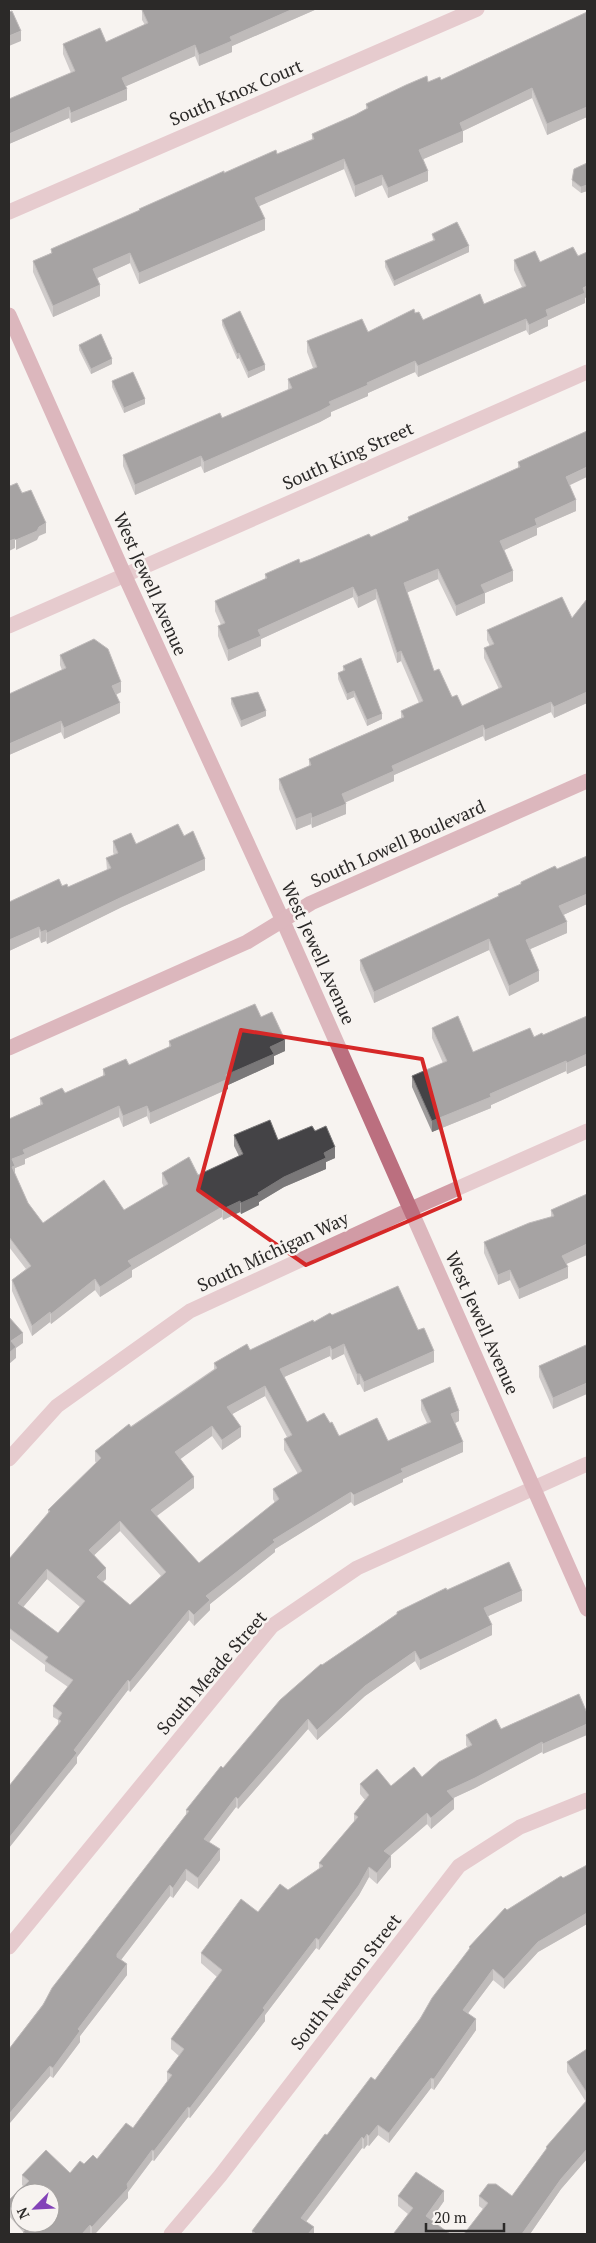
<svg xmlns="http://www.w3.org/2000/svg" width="596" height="2243" font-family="'PT Serif',serif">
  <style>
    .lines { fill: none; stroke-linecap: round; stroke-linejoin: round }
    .street { stroke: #d19ba5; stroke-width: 15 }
    .secondary { stroke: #bb6f7f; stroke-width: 15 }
    .wall { fill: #9e9b9b; fill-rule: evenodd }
    .shaded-wall { fill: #7a7879 }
    .building { fill: #444346; stroke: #7a7879; fill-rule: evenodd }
    .marked { fill: none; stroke: #d62828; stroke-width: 4; stroke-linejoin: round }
    .labels { text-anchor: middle; stroke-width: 5; stroke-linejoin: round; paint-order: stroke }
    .street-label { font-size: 18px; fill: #2b2928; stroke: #f7f3f0 }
  </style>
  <rect width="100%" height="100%" fill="#f7f3f0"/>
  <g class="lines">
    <g class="street">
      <polyline points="9,212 477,9"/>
      <polyline points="9,626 587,372"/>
      <polyline points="9,1459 57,1406 190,1311 411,1209 587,1131"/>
      <polyline points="9,1947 272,1626 357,1568 587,1464"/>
      <polyline points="171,2234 220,2176 459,1866 520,1827 587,1800"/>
    </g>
    <g class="secondary">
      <polyline points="9,315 124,574 283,921 587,1609"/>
      <polyline points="9,1048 247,942 311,903 587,781"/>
    </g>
  </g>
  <g class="wall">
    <polygon points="145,9 317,9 232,46 232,52 199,66 195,56 126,86 127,100 71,123 69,118 9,144 71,73 63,54 63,44 106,42 145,25 142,20 142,10"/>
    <polygon points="587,12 587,117 547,135 532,98 463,131 463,142 423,159 428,181 388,198 382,185 355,197 344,169 259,206 265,230 139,284 130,263 97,278 100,296 53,317 33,272 33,261 51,253 51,249 139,211 139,209 224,173 277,154 312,139 312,134 355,115 366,109 366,104 428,82 441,80"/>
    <polygon points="587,163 587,191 581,193 572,186 572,180"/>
    <polygon points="432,234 469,252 394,286 385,267 385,261 433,240"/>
    <polygon points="514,260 540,262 585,298 585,303 548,320 548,326 529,335 526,330 418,377 415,372 368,393 368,396 331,412 331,416 320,422 204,473 201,466 135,495 123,466 123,455 222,418 288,390 288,379 313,368 307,352 307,341 368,332 415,313 423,320 484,304 522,287 514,270"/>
    <polygon points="222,320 265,370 248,378 239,358 237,359 222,325"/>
    <polygon points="79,345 112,364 91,374 79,350"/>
    <polygon points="112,381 145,404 124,413 112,387"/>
    <polygon points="518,462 570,485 576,511 537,528 537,535 504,550 513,581 485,593 485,603 456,616 438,579 407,592 434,671 452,697 462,706 499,689 484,658 484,648 490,646 487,640 487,630 572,618 587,599 587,703 554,718 551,712 485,741 483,736 394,775 394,781 345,802 346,814 312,828 311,824 296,830 279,789 279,779 309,766 309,759 401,718 401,711 419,703 401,661 397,663 376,599 358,608 353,597 261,639 261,646 228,661 218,636 218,626 221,625 215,611 215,601 265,579 265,574 300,563 371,537 408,521 408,517 518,469"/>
    <polygon points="60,655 121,692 116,695 120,713 64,739 61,732 9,755 62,670 60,665"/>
    <polygon points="343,666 382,719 367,726 354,697 347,700 338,679 338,673 343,671"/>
    <polygon points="231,698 266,716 241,727 231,704"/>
    <polygon points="184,836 205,870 122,907 47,944 46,941 41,943 39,937 9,951 9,902 62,886 68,887 107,870 106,858 114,855 113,852 113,841 136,844"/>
    <polygon points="587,856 587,904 563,915 567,933 530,949 539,981 509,996 489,950 374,1003 360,970 360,960 498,897 498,894 521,884 521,882 557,869"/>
    <polygon points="587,1016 587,1065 567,1074 566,1071 491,1105 491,1108 432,1132 412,1087 412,1076 443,1063 432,1038 432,1028 473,1052 543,1035"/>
    <polygon points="261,1017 285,1051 274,1056 274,1064 228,1085 228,1089 150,1124 147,1116 123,1127 119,1117 25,1159 25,1164 15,1168 15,1174 28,1203 43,1223 124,1210 164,1187 162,1183 162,1173 198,1175 239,1156 234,1146 234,1135 278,1140 315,1131 335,1158 326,1162 326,1169 284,1187 259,1202 259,1205 241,1214 240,1212 223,1220 222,1217 132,1270 132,1277 100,1297 95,1290 51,1324 50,1322 32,1336 12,1291 12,1280 26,1269 9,1247 9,1119 40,1105 40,1098 65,1093 103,1076 103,1069 129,1065 169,1047 169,1041"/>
    <polygon points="587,1194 566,1264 568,1278 519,1299 510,1280 498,1285 484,1253 484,1242 551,1217 551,1210"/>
    <path d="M332 1315 418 1330 434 1362 364 1392 360 1384 357 1385 344 1354 332 1360 330 1356 284 1377 307 1422 330 1423 339 1436 388 1441 427 1423 421 1410V1400L459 1421 455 1423 463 1452 403 1479V1482L354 1506 351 1502 275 1549V1552L210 1604V1610L194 1626 189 1620 130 1692 128 1690 110 1713 77 1757V1763L69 1773 58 1725V1720L53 1717V1706L68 1687 45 1671V1665L9 1638V1559L48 1513V1510L96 1463 95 1461V1451L214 1369V1363L250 1350ZM265 1396 287 1437 284 1439V1450L298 1474 273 1489V1499L275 1503 199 1563 157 1516 194 1488 180 1459 212 1436 222 1450 241 1437 232 1414ZM120 1531 161 1576 130 1605 103 1582 106 1579 94 1555ZM47 1579 80 1607 58 1633 23 1607Z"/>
    <polygon points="586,1345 553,1409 539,1377 539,1366"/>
    <polygon points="447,1590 522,1601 488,1616 492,1635 420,1670 415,1661 365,1696 317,1740 308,1729 238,1809 236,1807 209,1842 220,1860 198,1889 186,1880 173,1898 170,1896 121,1960 127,1975 80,2036 80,2042 53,2078 50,2076 9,2124 9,2049 186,1815 186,1810 223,1768 322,1665 397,1614 397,1612"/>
    <path d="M579 1694 543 1754 542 1752 475 1788 453 1798 454 1809 431 1829 427 1824 390 1856 391 1867 377 1884 369 1877 359 1895 319 1950 316 1948 265 2015V2021L190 2118 188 2117 154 2161 152 2160 128 2192V2198L95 2234H23V2232L9 2216V2200L23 2186 22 2185V2175L70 2173 84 2164 97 2159 133 2128 167 2082V2072L179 2056 171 2049V2039L217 1977 201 1963V1953L258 1912 288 1890 319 1869V1863L354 1822V1814L365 1800 360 1794V1784L391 1786 422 1777 467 1747 466 1745V1735L501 1729ZM20 2193 50 2223H20Z"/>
    <polygon points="587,1865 587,1924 538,1952 504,1989 493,1980 468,2013 476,2030 434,2090 431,2088 389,2143 378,2135 369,2146 367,2145 364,2149 362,2148 306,2222 314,2234 252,2234 252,2231 327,2135 375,2080 469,1951 469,1947 507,1910"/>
    <polygon points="587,2049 587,2159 561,2189 530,2234 464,2234 483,2209 479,2206 479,2196 512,2196 546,2150 546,2147 586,2102 567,2072 567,2062"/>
    <polygon points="398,2196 444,2201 431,2220 450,2234 394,2234 394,2233 408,2214 398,2206"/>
  </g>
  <g class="shaded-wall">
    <polygon points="293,9 317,9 232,46 232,52 199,66 199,55 230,37"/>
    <polygon points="21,31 21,41 9,46 9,36"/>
    <polygon points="195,45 195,56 122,88 122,78"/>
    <polygon points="532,88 532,98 463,131 463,142 419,161 419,150 460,123"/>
    <polygon points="127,89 127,100 71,123 71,113"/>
    <polygon points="69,107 69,118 9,144 9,134"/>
    <polygon points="587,107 587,117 547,135 547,124"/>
    <polygon points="344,159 344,169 255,208 255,198"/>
    <polygon points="428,171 428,181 388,198 388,188"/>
    <polygon points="382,175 382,185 355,197 355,186"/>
    <polygon points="587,185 587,191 581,193 581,187"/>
    <polygon points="265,219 265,230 139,284 139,273"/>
    <polygon points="469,246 469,252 394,286 394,281"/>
    <polygon points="130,253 130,263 93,280 93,269"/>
    <polygon points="100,285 100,296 53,317 53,306"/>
    <polygon points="587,286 587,297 585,298 585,303 548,320 548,326 529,335 529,325 546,310"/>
    <polygon points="526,319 526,330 418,377 418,366"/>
    <polygon points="239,353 239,358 237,359 237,354"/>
    <polygon points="112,359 112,364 91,374 91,369"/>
    <polygon points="415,361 415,372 368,393 368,396 331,412 331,416 320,422 204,473 204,462 367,383"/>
    <polygon points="265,365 265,370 248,378 248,372"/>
    <polygon points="145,399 145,404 124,413 124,408"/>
    <polygon points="201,456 201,466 135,495 135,485"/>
    <polygon points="587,467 587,477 566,487 566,477"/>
    <polygon points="576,500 576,511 537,528 537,535 500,552 500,541 535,519"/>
    <polygon points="46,523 46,533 39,536 37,540 16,550 16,540 39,527"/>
    <polygon points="15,539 15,548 9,551 9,541"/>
    <polygon points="438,569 438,579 404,594 404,583"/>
    <polygon points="513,571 513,581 485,593 485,603 456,616 456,606 481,585"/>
    <polygon points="353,587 353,597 261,639 261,646 228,661 228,650 258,630"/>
    <polygon points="376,589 376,599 358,608 358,597"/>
    <polygon points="401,651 401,661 397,663 397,653"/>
    <polygon points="121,682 121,692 112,696 112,686"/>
    <polygon points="354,691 354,697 347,700 347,694"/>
    <polygon points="587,692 587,703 554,718 554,707"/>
    <polygon points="551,702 551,712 485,741 485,730"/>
    <polygon points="120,703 120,713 64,739 64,728"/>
    <polygon points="266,711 266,716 241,727 241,721"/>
    <polygon points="382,714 382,719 367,726 367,720"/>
    <polygon points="61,721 61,732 9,755 9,744"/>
    <polygon points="483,725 483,736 394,775 394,781 342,804 342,794 392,766"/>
    <polygon points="346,804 346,814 312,828 312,818"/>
    <polygon points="311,813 311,824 296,830 296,819"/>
    <polygon points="205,859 205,870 122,907 47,944 47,933 122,897"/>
    <polygon points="587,894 587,904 559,917 559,906"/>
    <polygon points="567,922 567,933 526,951 526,940"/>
    <polygon points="39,927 39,937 9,951 9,940"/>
    <polygon points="46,930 46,941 41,943 41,932"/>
    <polygon points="489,939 489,950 374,1003 374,992"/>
    <polygon points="539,971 539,981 509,996 509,986"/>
    <polygon points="285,1040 285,1051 274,1056 274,1064 228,1085 228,1089 150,1124 150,1113 226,1075 270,1047"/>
    <polygon points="587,1054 587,1065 567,1074 567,1063"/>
    <polygon points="566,1061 566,1071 491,1105 491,1108 432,1132 432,1121 490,1094"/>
    <polygon points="119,1106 119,1117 25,1159 25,1164 15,1168 15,1176 12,1178 12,1159 23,1150"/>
    <polygon points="147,1106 147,1116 123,1127 123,1116"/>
    <polygon points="335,1147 335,1158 326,1162 326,1169 284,1187 259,1202 259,1205 241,1214 241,1203 324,1153"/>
    <polygon points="240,1201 240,1212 223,1220 223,1209"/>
    <polygon points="222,1207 222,1217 132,1270 132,1277 100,1297 100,1287 128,1261"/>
    <polygon points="587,1244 587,1255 562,1266 562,1256"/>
    <polygon points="568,1267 568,1278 519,1299 519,1289"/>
    <polygon points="510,1270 510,1280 498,1285 498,1275"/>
    <polygon points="95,1279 95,1290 51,1324 51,1314"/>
    <polygon points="50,1312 50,1322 32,1336 32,1326"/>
    <polygon points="23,1333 23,1343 16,1348 16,1358 9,1364 9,1353 11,1341"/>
    <polygon points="344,1344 344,1354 332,1360 332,1350"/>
    <polygon points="330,1346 330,1356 280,1379 280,1369"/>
    <polygon points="434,1351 434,1362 364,1392 364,1382"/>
    <polygon points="357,1374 360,1374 360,1384 357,1385"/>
    <polygon points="587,1383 587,1394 553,1409 553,1398"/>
    <polygon points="265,1386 265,1396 227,1417 227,1407"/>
    <polygon points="459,1411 459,1421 451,1425 451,1414"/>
    <polygon points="212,1426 212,1436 175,1463 175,1452"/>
    <polygon points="241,1427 241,1437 222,1450 222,1440"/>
    <polygon points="463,1442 463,1452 403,1479 403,1482 354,1506 354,1495 401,1469"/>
    <polygon points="194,1477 194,1488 151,1520 151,1510"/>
    <polygon points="351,1492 351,1502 275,1549 275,1552 210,1604 210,1610 194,1626 194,1615 206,1596 273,1540"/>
    <polygon points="120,1521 120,1531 89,1560 89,1550"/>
    <polygon points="106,1568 106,1579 97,1587 97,1577"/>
    <polygon points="47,1569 47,1579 18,1613 18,1603"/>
    <polygon points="522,1591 522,1601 484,1618 484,1608"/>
    <polygon points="189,1610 189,1620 130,1692 130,1682"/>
    <polygon points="492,1625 492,1635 420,1670 420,1660"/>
    <polygon points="415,1651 415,1661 365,1696 317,1740 317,1730 365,1686"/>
    <polygon points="128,1680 128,1690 77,1757 77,1763 9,1848 9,1838 74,1750"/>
    <polygon points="308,1719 308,1729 238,1809 238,1799"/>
    <polygon points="587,1724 587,1735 543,1754 543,1744"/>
    <polygon points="542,1742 542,1752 475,1788 447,1801 447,1791"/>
    <polygon points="236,1797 236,1807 204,1849 204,1839"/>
    <polygon points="454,1799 454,1809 431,1829 431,1818"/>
    <polygon points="427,1813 427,1824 384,1861 384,1851"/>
    <polygon points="220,1849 220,1860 198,1889 198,1878"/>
    <polygon points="391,1856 391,1867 377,1884 377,1873"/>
    <polygon points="369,1867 369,1877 359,1895 319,1950 319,1940"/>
    <polygon points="186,1869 186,1880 173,1898 173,1888"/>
    <polygon points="170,1885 170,1896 117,1965 117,1954"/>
    <polygon points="587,1913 587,1924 538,1952 504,1989 504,1979 538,1942"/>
    <polygon points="316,1938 316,1948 265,2015 265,2021 190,2118 190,2108 263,2008"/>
    <polygon points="127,1964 127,1975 80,2036 80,2042 53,2078 53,2068 78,2029"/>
    <polygon points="493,1969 493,1980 463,2020 463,2010"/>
    <polygon points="476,2019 476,2030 434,2090 434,2079"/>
    <polygon points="50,2066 50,2076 9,2124 9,2114"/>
    <polygon points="431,2078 431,2088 389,2143 389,2133"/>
    <polygon points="188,2107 188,2117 154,2161 154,2151"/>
    <polygon points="378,2125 378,2135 369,2146 369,2136"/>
    <polygon points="367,2134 367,2145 364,2149 364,2139"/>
    <polygon points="362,2137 362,2148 301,2228 301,2218"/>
    <polygon points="587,2149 587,2159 561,2189 530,2234 522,2234 561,2179"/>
    <polygon points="152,2150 152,2160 128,2192 128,2198 95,2234 92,2234 92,2227 127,2184"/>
    <polygon points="444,2191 444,2201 426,2227 426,2216"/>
    <polygon points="90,2225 90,2234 82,2234"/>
    <polygon points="314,2227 314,2234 308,2234"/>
  </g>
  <g class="building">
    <polygon points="145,9 293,9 230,37 232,41 199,55 195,45 122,78 127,89 71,113 69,107 9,134 9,99 75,71 63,44 100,28 106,42 148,23 142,10"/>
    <polygon points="12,11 21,31 9,36 9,12"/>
    <polygon points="587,12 587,107 547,124 532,88 460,123 463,131 419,150 428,171 388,188 382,175 355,186 344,159 255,198 265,219 139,273 130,253 93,269 100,285 53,306 33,261 52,253 51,249 140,210 139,209 213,176 224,171 224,173 276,150 277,154 314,139 312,134 355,115 368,108 366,104 406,85 427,76 428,82 440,77 441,80"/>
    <polygon points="587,163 587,185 581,187 572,180 574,169"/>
    <polygon points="457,222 469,246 394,281 385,261 435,240 432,234"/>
    <polygon points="573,247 578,256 587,252 587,286 583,288 585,293 546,310 548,316 529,325 526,319 418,366 415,361 367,383 368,385 329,402 331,405 320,411 204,462 201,456 135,485 123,455 220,413 222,418 292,388 288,379 317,367 307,341 362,319 368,332 414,309 415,313 419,312 423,320 480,294 484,304 526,286 514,260 535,251 540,262"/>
    <polygon points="240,311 265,365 248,372 239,353 237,354 222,320"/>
    <polygon points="101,334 112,359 91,369 79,345"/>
    <polygon points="133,372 145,399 124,408 112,381"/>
    <polygon points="587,431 587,467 566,477 576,500 535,519 537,525 500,541 513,571 481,585 485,593 456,606 438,569 404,583 434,671 439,669 452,697 457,695 462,706 502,687 484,648 494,644 487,630 562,597 572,618 587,599 587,692 554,707 551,702 485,730 483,725 392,766 394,771 342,794 346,804 312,818 311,813 296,819 279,779 311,765 309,759 404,717 401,711 423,701 401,651 397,653 376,589 358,597 353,587 258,630 261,636 228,650 218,626 225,623 215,601 267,578 265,574 299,559 300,563 311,559 369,534 371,537 409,520 408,517 520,467 518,462"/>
    <polygon points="9,483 10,486 17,483 22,493 31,490 46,523 39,527 37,531 16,540 15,539 9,541"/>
    <polygon points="94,639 108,649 121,682 112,686 120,703 64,728 61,721 9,744 9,694 66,668 60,655"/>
    <polygon points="361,658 382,714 367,720 354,691 347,694 338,673 345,670 343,666"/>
    <polygon points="258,692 266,711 241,721 231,698"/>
    <polygon points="178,824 184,836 193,831 205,859 122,897 47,933 46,930 41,932 39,927 9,940 9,902 59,879 62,886 67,884 68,887 111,868 106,858 118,853 113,841 131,833 136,844"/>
    <polygon points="587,856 587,894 559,906 567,922 526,940 539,971 509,986 489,939 374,992 360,960 499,896 498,894 521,884 521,882 555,866 557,869"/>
    <polygon points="255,1004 261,1017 272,1012 285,1040 270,1047 274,1054 226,1075 228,1079 150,1113 147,1106 123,1116 119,1106 23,1150 25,1154 12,1159 15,1166 12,1167 28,1203 43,1223 104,1180 124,1210 168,1184 162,1173 189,1157 198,1175 243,1154 234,1135 270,1120 278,1140 312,1126 315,1131 326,1126 335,1147 324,1153 326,1158 284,1177 258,1193 259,1195 241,1203 240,1201 223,1209 222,1207 128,1261 132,1266 100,1287 95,1279 51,1314 50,1312 32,1326 12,1280 31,1266 9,1237 9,1119 43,1104 40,1098 62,1088 65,1093 105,1075 103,1069 126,1059 129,1065 171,1046 169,1041"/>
    <polygon points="458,1016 473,1052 530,1028 534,1037 542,1033 543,1035 587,1016 587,1054 567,1063 566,1061 490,1094 491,1097 432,1121 412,1076 447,1061 432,1028"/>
    <polygon points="587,1194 587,1244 562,1256 568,1267 519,1289 510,1270 498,1275 484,1242 529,1223 554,1216 551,1210"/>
    <path d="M398 1286 418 1330 424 1328 434 1351 364 1382 360 1374H357L344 1344 332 1350 330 1346 280 1369 307 1422 324 1413 330 1423 332 1422 339 1436 377 1418 388 1441 431 1422 421 1400 450 1387 459 1411 451 1414 463 1442 401 1469 403 1472 354 1495 351 1492 273 1540 275 1542 206 1596 210 1600 194 1615 189 1610 130 1682 128 1680 74 1750 77 1753 9 1838V1786L61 1721 58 1719 62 1713 53 1706 73 1680 45 1661 48 1657 9 1628V1559L50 1511 48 1510 101 1458 95 1451 129 1424 131 1427 217 1368 214 1363 247 1344 250 1350 313 1320 314 1322 330 1313 332 1315ZM265 1386 292 1435 284 1439 302 1471 273 1489 279 1499 199 1563 151 1510 194 1477 175 1452 212 1426 222 1440 241 1427 227 1407ZM120 1521 166 1572 130 1605 97 1577 106 1568 89 1550ZM47 1569 85 1601 58 1633 18 1603Z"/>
    <polygon points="9,1317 23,1333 11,1341 16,1347 9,1353"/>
    <polygon points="586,1345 587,1348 587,1383 553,1398 539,1366"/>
    <polygon points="509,1562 522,1591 484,1608 492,1625 420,1660 415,1651 365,1686 317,1730 308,1719 238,1799 236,1797 204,1839 220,1849 198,1878 186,1869 173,1888 170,1885 117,1954 117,1957 127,1964 78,2029 80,2031 53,2068 50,2066 9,2114 9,2049 43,2005 52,1988 189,1811 186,1810 221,1766 223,1768 280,1700 321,1664 322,1665 381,1625 397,1614 397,1612 446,1588 447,1590"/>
    <polygon points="579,1694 587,1713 587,1724 543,1744 542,1742 475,1778 447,1791 454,1799 431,1818 427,1813 384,1851 391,1856 377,1873 369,1867 359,1885 319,1940 316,1938 263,2008 265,2010 190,2108 188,2107 154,2151 152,2150 127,2184 128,2188 92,2227 90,2225 82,2234 26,2234 23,2232 28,2227 24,2223 50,2223 50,2193 20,2193 20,2218 9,2206 9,2200 29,2181 22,2175 46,2150 70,2173 80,2161 84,2164 93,2155 97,2159 126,2123 133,2128 172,2075 167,2072 184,2049 171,2039 222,1970 201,1953 241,1899 258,1912 280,1884 288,1890 323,1866 319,1863 358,1817 354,1814 369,1795 360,1784 377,1769 391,1786 414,1767 422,1777 439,1762 472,1745 466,1735 496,1719 501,1729"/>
    <polygon points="587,1865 587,1913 538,1942 504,1979 493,1969 463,2010 476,2019 434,2079 431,2078 389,2133 378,2125 369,2136 367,2134 364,2139 362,2137 301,2218 314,2227 308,2234 254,2234 255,2233 252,2231 325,2134 327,2135 371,2077 375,2080 420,2019 432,1998 470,1948 469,1947 505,1908 507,1910 561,1876 563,1878"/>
    <polygon points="587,2049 587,2093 567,2062"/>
    <polygon points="587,2100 587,2149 561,2179 522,2234 464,2234 488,2203 479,2196 488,2184 496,2184 512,2196 547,2148 546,2147"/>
    <polygon points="416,2172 444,2191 426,2216 450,2234 396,2234 394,2233 413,2208 398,2196"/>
  </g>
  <path d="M0 0H596V2243H0ZM241 1030 422 1059 460 1199 306 1265 198 1190Z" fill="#f7f3f0" fill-opacity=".55" fill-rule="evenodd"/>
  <path class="marked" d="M241 1030 422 1059 460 1199 306 1265 198 1190Z"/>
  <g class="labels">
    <g class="street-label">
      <text transform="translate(236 93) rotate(-23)" y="6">South Knox Court</text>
      <text transform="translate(348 456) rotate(-24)" y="6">South King Street</text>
      <text transform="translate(150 584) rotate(66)" y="6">West Jewell Avenue</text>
      <text transform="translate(398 844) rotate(-24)" y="6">South Lowell Boulevard</text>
      <text transform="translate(318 953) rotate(66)" y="6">West Jewell Avenue</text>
      <text transform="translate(273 1252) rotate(-25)" y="6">South Michigan Way</text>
      <text transform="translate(482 1323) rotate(66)" y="6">West Jewell Avenue</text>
      <text transform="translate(212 1673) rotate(-49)" y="6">South Meade Street</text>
      <text transform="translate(346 1982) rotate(-52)" y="6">South Newton Street</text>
    </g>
  </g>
  <rect width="596" height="2243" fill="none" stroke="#2b2928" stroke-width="20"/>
  <g transform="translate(35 2208) rotate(246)"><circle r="24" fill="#f7f3f0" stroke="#a5a2a0"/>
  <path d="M0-4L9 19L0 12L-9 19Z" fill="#8343b8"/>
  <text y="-8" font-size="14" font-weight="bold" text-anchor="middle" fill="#2b2928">N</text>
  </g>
  <path d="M426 2223v8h78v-8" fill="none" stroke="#2b2928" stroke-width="2.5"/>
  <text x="434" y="2223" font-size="15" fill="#2b2928" stroke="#f7f3f0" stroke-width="4" paint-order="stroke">20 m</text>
</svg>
